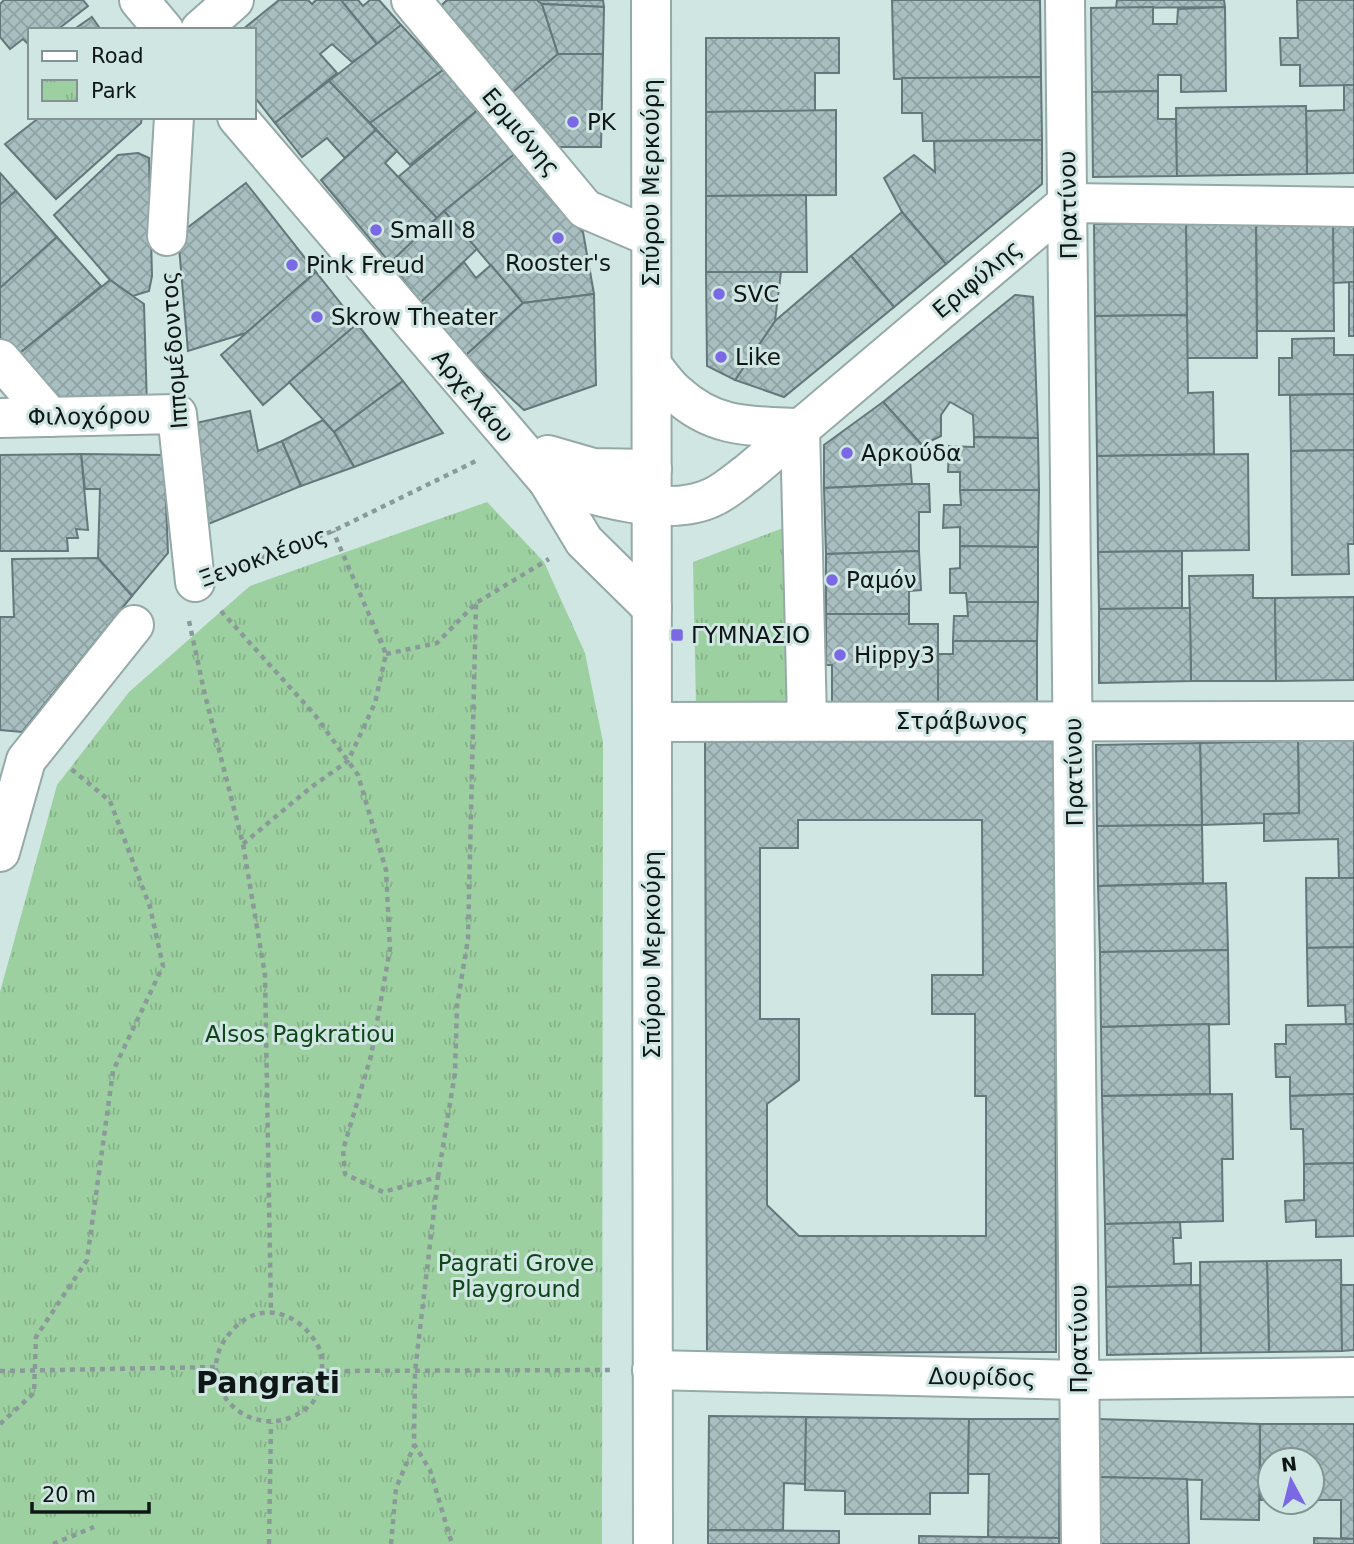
<svg xmlns="http://www.w3.org/2000/svg" width="1354" height="1544" font-family="'DejaVu Sans',sans-serif">
  <style>
    .park { fill: url(#park-tufts) }
    .building { fill: url(#building-cross-hatch); stroke: #64787b; stroke-width: 2; fill-rule: evenodd }
    .lines { fill: none; stroke-linecap: round; stroke-linejoin: round }
    .street-casing { stroke: #95aaa7; stroke-width: 42 }
    .secondary-casing { stroke: #95aaa7; stroke-width: 42 }
    .path { stroke: #899a98; stroke-width: 4.5; stroke-dasharray: 5 5; stroke-linecap: butt }
    .street { stroke: #fff; stroke-width: 38 }
    .secondary { stroke: #fff; stroke-width: 38 }
    .poi-dot { fill: #7a68e4; stroke: #d0e6e3; stroke-width: 2.5 }
    .labels { text-anchor: middle; stroke-width: 6; stroke-linejoin: round; paint-order: stroke }
    .poi-label { font-size: 23px; fill: #0f1716; stroke: #d0e6e3; text-anchor: start }
    .street-label { font-size: 23px; fill: #0f1716; stroke: #d0e6e3 }
    .park-label { font-size: 23px; fill: #0f4619; stroke: #d0e6e3 }
    .district-label { font-size: 30px; font-weight: bold; fill: #0f1716; stroke: #d0e6e3 }
  </style>
  <defs>
    <pattern id="park-tufts" width="24" height="20" patternUnits="userSpaceOnUse" patternTransform="scale(1.75)"><rect width="24" height="20" fill="#9dd0a0"/><path d="M3 7l-1-3M5 7V3M7 7l1-3M15 17l-1-3M17 17v-4M19 17l1-3" fill="none" stroke="#86b289"/></pattern>
    <pattern id="building-cross-hatch" width="8" height="8" patternUnits="userSpaceOnUse" patternTransform="scale(1.75)"><rect width="8" height="8" fill="#a8bec0"/><path d="M0 0l8 8M0 8l8-8" fill="none" stroke="#8fa3a4"/></pattern>
  </defs>
  <rect width="100%" height="100%" fill="#d0e6e3"/>
  <g class="park">
    <polygon points="487,502 544,562 585,653 603,742 602,1544 0,1544 0,992 57,785 129,692 250,586"/>
    <polygon points="786,527 790,705 696,706 693,562"/>
  </g>
  <g class="building">
    <polygon points="4,0 83,0 88,6 57,30 30,30 30,46 23,39 10,49 0,37 0,4"/>
    <polygon points="279,0 308,0 312,4 316,0 341,0 378,45 352,62 332,44 320,54 337,73 275,123 254,96 254,30 242,30"/>
    <polygon points="341,0 358,0 363,6 370,0 379,0 401,25 378,45"/>
    <polygon points="447,0 537,0 542,4 558,54 506,98 434,12"/>
    <polygon points="537,0 603,0 604,7 542,4"/>
    <polygon points="892,0 1040,0 1041,77 894,79"/>
    <polygon points="1117,0 1224,0 1225,7 1116,8"/>
    <polygon points="1297,0 1354,0 1354,85 1300,86 1300,65 1281,65 1280,38 1298,38"/>
    <polygon points="542,4 604,7 603,54 558,54"/>
    <polygon points="1153,7 1153,24 1177,24 1178,9 1225,7 1226,91 1181,92 1181,75 1158,75 1158,91 1092,92 1091,8"/>
    <polygon points="92,17 101,30 73,30"/>
    <polygon points="401,25 443,70 370,123 329,81"/>
    <polygon points="706,38 839,38 839,73 815,73 815,111 706,112"/>
    <polygon points="558,54 603,54 601,147 546,147 506,98"/>
    <polygon points="443,70 479,109 410,165 370,123"/>
    <polygon points="1041,77 1042,140 923,141 922,113 902,113 902,78"/>
    <polygon points="329,81 376,130 345,158 327,138 302,157 275,123"/>
    <polygon points="1344,85 1354,85 1354,173 1307,174 1306,111 1344,110"/>
    <polygon points="1158,91 1158,119 1176,119 1177,176 1093,177 1092,92"/>
    <polygon points="1306,106 1307,174 1177,176 1176,108"/>
    <polygon points="479,109 517,152 437,218 398,177"/>
    <polygon points="836,110 836,195 706,196 706,112"/>
    <polygon points="40,117 142,117 141,123 56,199 5,144"/>
    <polygon points="376,130 397,151 385,163 437,218 390,263 321,180"/>
    <polygon points="1042,140 1042,184 946,264 902,212 884,178 914,155 935,172 934,141"/>
    <polygon points="517,152 583,232 594,294 523,303 444,211"/>
    <polygon points="138,153 149,158 152,276 149,291 133,296 110,280 54,215 118,155"/>
    <polygon points="0,173 16,191 0,205"/>
    <polygon points="246,183 316,272 246,333 188,351 178,235"/>
    <polygon points="16,191 57,237 0,288 0,205"/>
    <polygon points="806,195 807,272 706,272 706,196"/>
    <polygon points="444,211 477,249 421,302 390,263"/>
    <polygon points="902,212 946,264 894,307 851,256"/>
    <polygon points="1333,221 1354,221 1354,282 1333,283"/>
    <polygon points="1333,221 1334,331 1257,331 1256,222"/>
    <polygon points="1256,222 1257,358 1187,358 1186,223"/>
    <polygon points="1186,223 1187,315 1095,316 1094,224"/>
    <polygon points="57,237 101,286 15,357 0,340 0,288"/>
    <polygon points="851,256 894,307 784,397 735,380 775,321"/>
    <polygon points="464,262 476,278 491,265 523,303 465,356 421,302"/>
    <polygon points="316,272 357,324 263,405 221,355"/>
    <polygon points="706,272 781,272 775,321 735,380 707,366"/>
    <polygon points="110,280 144,304 147,407 47,406 15,357"/>
    <rect x="1349" y="282" width="5" height="54"/>
    <polygon points="594,294 596,385 524,410 465,356 523,303"/>
    <polygon points="1015,295 1033,297 1038,438 974,437 973,415 950,402 941,415 941,436 922,445 883,402"/>
    <polygon points="1187,315 1188,393 1213,392 1214,454 1097,456 1095,316"/>
    <polygon points="357,324 403,381 334,432 289,382"/>
    <polygon points="1334,338 1334,355 1354,355 1354,394 1279,395 1279,358 1292,358 1292,339"/>
    <polygon points="403,381 443,433 354,467 334,432"/>
    <polygon points="1354,394 1354,450 1291,451 1290,395"/>
    <polygon points="883,402 922,445 910,460 912,484 824,488 824,445"/>
    <polygon points="250,411 258,451 282,441 301,486 201,527 196,423"/>
    <polygon points="323,420 334,432 354,467 301,486 282,441"/>
    <polygon points="974,437 1038,438 1039,490 960,490 960,472 948,472 949,446 974,447"/>
    <polygon points="1354,450 1354,544 1348,544 1349,574 1292,575 1291,451"/>
    <polygon points="81,454 164,455 168,553 132,596 98,558 100,489 85,489"/>
    <polygon points="81,454 88,530 76,529 78,538 67,538 68,551 0,551 0,455"/>
    <polygon points="1248,454 1249,550 1098,552 1097,456"/>
    <polygon points="912,484 929,484 930,512 919,512 919,551 826,554 824,488"/>
    <polygon points="960,490 1039,490 1038,547 960,546 960,527 943,528 944,505 961,505"/>
    <polygon points="960,546 1038,547 1038,602 967,602 966,593 950,593 950,569 960,568"/>
    <polygon points="919,551 921,590 909,591 909,614 826,614 826,554"/>
    <polygon points="1182,551 1182,608 1099,609 1098,552"/>
    <polygon points="98,558 132,596 22,732 0,730 0,617 14,617 12,559"/>
    <polygon points="1253,575 1253,598 1275,598 1276,681 1191,681 1189,576"/>
    <polygon points="1354,597 1354,680 1276,681 1275,598"/>
    <polygon points="967,602 1038,602 1037,641 953,641 954,616 968,616"/>
    <polygon points="1182,608 1190,608 1191,681 1099,683 1099,609"/>
    <polygon points="826,614 909,614 909,624 938,624 938,703 832,704 832,665 826,665"/>
    <polygon points="953,641 1037,641 1037,703 938,703 938,654 953,654"/>
    <polygon points="1354,740 1354,878 1339,878 1338,839 1264,841 1264,814 1299,813 1298,741"/>
    <path d="M1055 741 1056 1352 707 1353 705 742ZM798 820H982L983 975H932V1014H975V1096H986V1236H799L767 1205V1104L799 1080V1019H760V848H798Z"/>
    <polygon points="1298,741 1299,813 1264,814 1264,823 1202,825 1200,743"/>
    <polygon points="1200,743 1202,825 1097,826 1096,745"/>
    <polygon points="1202,825 1203,883 1098,886 1097,826"/>
    <polygon points="1306,878 1354,878 1354,947 1307,948"/>
    <polygon points="1226,883 1228,950 1100,952 1098,886"/>
    <polygon points="1354,947 1354,1024 1346,1025 1345,1005 1308,1006 1307,948"/>
    <polygon points="1228,950 1229,1024 1101,1027 1100,952"/>
    <polygon points="1209,1024 1210,1094 1102,1096 1101,1027"/>
    <polygon points="1354,1024 1354,1094 1290,1096 1290,1077 1276,1077 1275,1044 1286,1044 1286,1025"/>
    <polygon points="1232,1094 1233,1159 1222,1159 1223,1221 1105,1224 1102,1096"/>
    <polygon points="1354,1094 1354,1163 1304,1164 1303,1129 1291,1129 1290,1096"/>
    <polygon points="1354,1163 1354,1236 1316,1237 1316,1220 1286,1222 1285,1201 1304,1200 1304,1164"/>
    <polygon points="1180,1222 1181,1238 1173,1238 1174,1264 1191,1263 1191,1285 1106,1287 1105,1224"/>
    <polygon points="1341,1260 1342,1351 1269,1352 1267,1261"/>
    <polygon points="1267,1261 1269,1352 1201,1353 1200,1262"/>
    <polygon points="1200,1285 1201,1353 1107,1355 1106,1287"/>
    <polygon points="1341,1285 1354,1285 1354,1350 1342,1351"/>
    <polygon points="709,1416 806,1417 805,1484 784,1483 783,1530 708,1530"/>
    <polygon points="806,1417 969,1419 968,1493 930,1493 930,1514 845,1514 845,1491 805,1490"/>
    <polygon points="969,1419 1060,1419 1059,1538 988,1537 989,1474 968,1474"/>
    <polygon points="1097,1419 1260,1424 1259,1520 1201,1519 1202,1480 1096,1477"/>
    <polygon points="1260,1424 1354,1424 1354,1539 1341,1538 1341,1500 1312,1500 1312,1460 1270,1460 1270,1500 1260,1500"/>
    <polygon points="1096,1477 1187,1479 1189,1544 1094,1544"/>
    <polygon points="708,1530 839,1531 839,1544 708,1544"/>
    <polygon points="919,1536 1059,1538 1059,1544 919,1544"/>
    <polygon points="1314,1538 1354,1539 1354,1544 1314,1544"/>
  </g>
  <g class="lines">
    <g class="street-casing">
      <g id="street">
        <polyline points="139,0 164,30"/>
        <polyline points="411,0 585,209 651,237"/>
        <polyline points="1065,0 1081,1544"/>
        <polyline points="200,30 234,0"/>
        <path d="M237 117 548 481C593 496 669 519 713 497 726 491 738 480 749 472L1067 203 1354 207"/>
        <polyline points="167,236 174,117"/>
        <polyline points="0,359 50,417"/>
        <path d="M652 365C660 375 667 386 677 394 715 429 752 426 800 428L807 721"/>
        <polyline points="0,418 177,414 195,582"/>
        <polyline points="548,455 593,468 652,469"/>
        <polyline points="548,481 584,541 652,608"/>
        <polyline points="653,722 1354,721"/>
        <polyline points="0,852 26,760 134,625"/>
        <polyline points="652,1370 1079,1380 1354,1377"/>
      </g>
    </g>
    <g class="secondary-casing">
      <polyline id="secondary" points="651,0 653,1544"/>
    </g>
    <g class="path">
      <polyline points="169,275 175,374"/>
      <polyline points="233,568 333,531 478,460"/>
      <polyline points="221,611 315,715 358,775 386,870 390,949 371,1056 343,1150 345,1174 383,1192 438,1177 415,1371 414,1444 430,1470 452,1544"/>
      <polyline points="189,621 205,695 243,844 265,975 271,1312"/>
      <polyline points="386,654 437,643 476,603 549,559"/>
      <polyline points="243,844 310,788 348,761 375,703 386,654 333,531"/>
      <polyline points="438,1177 455,1073 457,1006 468,939 476,603"/>
      <polyline points="0,1371 216,1367"/>
      <path d="M322 1371C321 1382 320 1392 313 1402 310 1406 305 1409 301 1412 265 1436 216 1411 216 1367 216 1354 222 1342 230 1333 259 1297 302 1312 320 1350 323 1356 322 1365 322 1371L614 1370"/>
      <polyline points="0,1424 34,1393 36,1337 87,1260 113,1071 163,966 150,907 110,801 70,768"/>
      <polyline points="53,1544 94,1527"/>
      <polyline points="269,1544 271,1423"/>
      <polyline points="391,1544 396,1488 414,1446"/>
    </g>
    <use href="#street" class="street"/>
    <use href="#secondary" class="secondary"/>
  </g>
  <g class="poi-dot">
    <circle cx="573" cy="122" r="7"/>
    <circle cx="376" cy="230" r="7"/>
    <circle cx="558" cy="238" r="7"/>
    <circle cx="292" cy="265" r="7"/>
    <circle cx="719" cy="294" r="7"/>
    <circle cx="317" cy="317" r="7"/>
    <circle cx="721" cy="357" r="7"/>
    <circle cx="847" cy="453" r="7"/>
    <circle cx="832" cy="580" r="7"/>
    <rect x="670" y="628" width="14" height="14" rx="3.5"/>
    <circle cx="840" cy="655" r="7"/>
  </g>
  <g class="labels">
    <g class="poi-label">
      <text x="587" y="130">PK</text>
      <text x="390" y="238">Small 8</text>
      <text x="558" y="271" text-anchor="middle">Rooster's</text>
      <text x="306" y="273">Pink Freud</text>
      <text x="733" y="302">SVC</text>
      <text x="331" y="325">Skrow Theater</text>
      <text x="735" y="365">Like</text>
      <text x="861" y="461">Αρκούδα</text>
      <text x="846" y="588">Ραμόν</text>
      <text x="691" y="643">ΓΥΜΝΑΣΙΟ</text>
      <text x="854" y="663">Hippy3</text>
    </g>
    <g class="street-label">
      <text transform="translate(521 132) rotate(50)" y="8">Ερμιόνης</text>
      <text transform="translate(651 183) rotate(-90)" y="8">Σπύρου Μερκούρη</text>
      <text transform="translate(1068 205) rotate(-91)" y="8">Πρατίνου</text>
      <text transform="translate(977 279) rotate(-40)" y="8">Εριφύλης</text>
      <text transform="translate(174 350) rotate(-94)" y="8">Ιππομέδοντος</text>
      <text transform="translate(473 396) rotate(50)" y="8">Αρχελάου</text>
      <text transform="translate(89 416) rotate(-1)" y="8">Φιλοχόρου</text>
      <text transform="translate(263 557) rotate(-20)" y="8">Ξενοκλέους</text>
      <text x="962" y="729">Στράβωνος</text>
      <text transform="translate(1074 772) rotate(-91)" y="8">Πρατίνου</text>
      <text transform="translate(652 955) rotate(-90)" y="8">Σπύρου Μερκούρη</text>
      <text transform="translate(1079 1339) rotate(-90)" y="8">Πρατίνου</text>
      <text transform="translate(982 1377) rotate(1)" y="8">Δουρίδος</text>
    </g>
    <g class="park-label">
      <text x="300" y="1042">Alsos Pagkratiou</text>
      <text x="516" y="1271">Pagrati Grove<tspan x="516" dy="26">Playground</tspan></text>
    </g>
    <g class="district-label">
      <text x="268" y="1393">Pangrati</text>
    </g>
  </g>
  <rect x="28" y="28" width="228" height="91" fill="#d0e6e3" stroke="#839391" stroke-width="2"/>
  <rect x="42" y="51" width="35" height="10" fill="#ffffff" stroke="#839391" stroke-width="2"/>
  <text x="91" y="63" font-size="21" fill="#0f1716">Road</text>
  <rect x="42" y="80" width="35" height="21" fill="url(#park-tufts)" stroke="#839391" stroke-width="2"/>
  <text x="91" y="98" font-size="21" fill="#0f1716">Park</text>
  <g transform="translate(1291 1481) rotate(353)"><circle r="33" fill="#d0e6e3" stroke="#839391" stroke-width="2"/>
  <path d="M0-5L12 26L0 18L-12 26Z" fill="#7a68e4"/>
  <text y="-10" font-size="19" font-weight="bold" text-anchor="middle" fill="#0f1716">N</text>
  </g>
  <path d="M32 1502v10h117v-10" fill="none" stroke="#0f1716" stroke-width="3.5"/>
  <text x="42" y="1502" font-size="21" fill="#0f1716" stroke="#d0e6e3" stroke-width="5" paint-order="stroke">20 m</text>
</svg>
